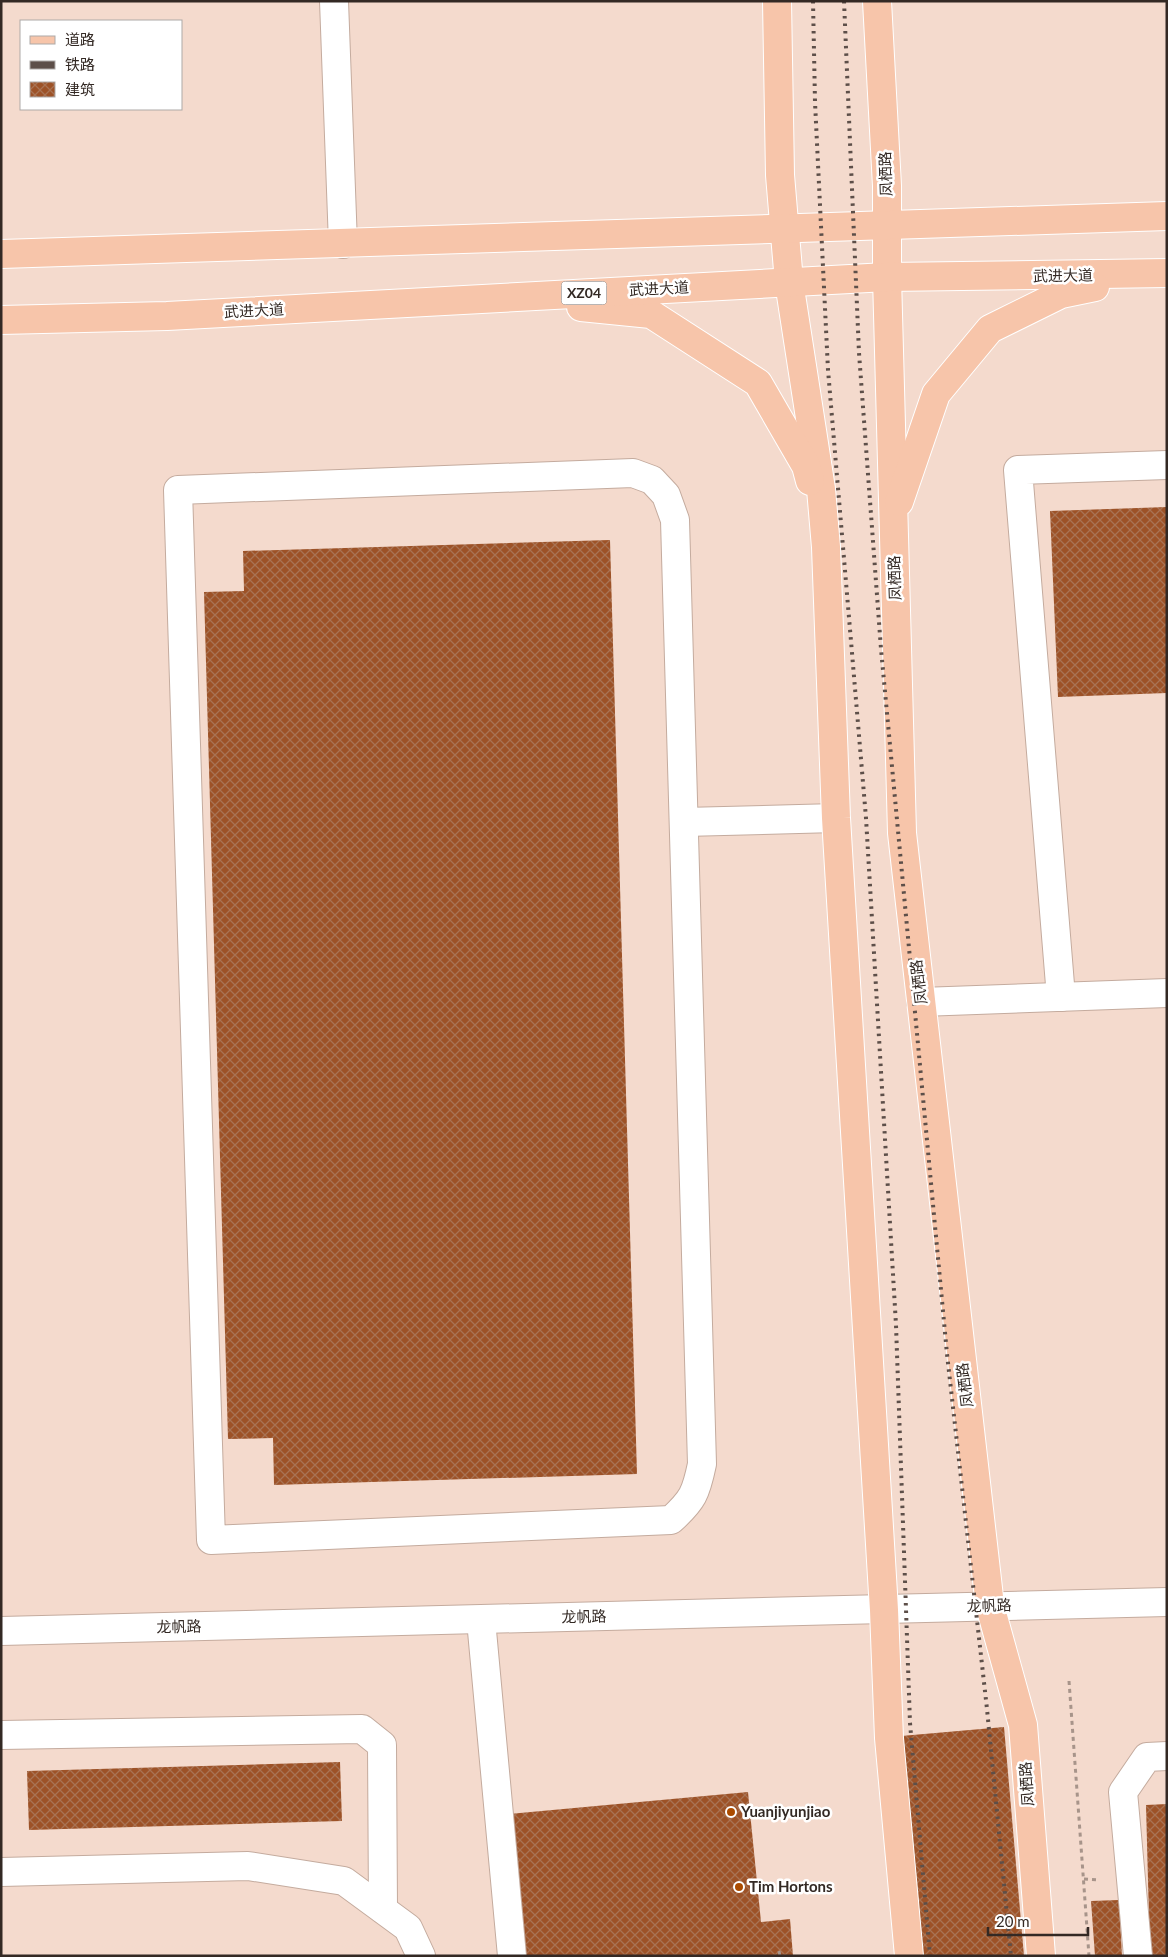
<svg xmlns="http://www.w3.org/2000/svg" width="1168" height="1957" font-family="Lato,'Noto Sans SC',sans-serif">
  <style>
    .building { fill: url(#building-cross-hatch) }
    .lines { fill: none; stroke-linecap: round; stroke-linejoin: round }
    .minor-casing { stroke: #c4ab9e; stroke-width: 30 }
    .major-casing { stroke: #fff; stroke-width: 30 }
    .path { stroke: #a7948a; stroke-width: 3; stroke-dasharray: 4 4; stroke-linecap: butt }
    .minor { stroke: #fff; stroke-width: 28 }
    .major { stroke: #f7c5aa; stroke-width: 28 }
    .rail { stroke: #5d4f49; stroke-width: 4; stroke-dasharray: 2.5 5; stroke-linecap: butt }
    .poi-dot { fill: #ab4b00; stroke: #fff; stroke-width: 2 }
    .labels { text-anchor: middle; stroke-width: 5; stroke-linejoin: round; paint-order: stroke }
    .shield { fill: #fff; stroke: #706966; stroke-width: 1 }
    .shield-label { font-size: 14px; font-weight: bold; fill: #332924 }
    .street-label { font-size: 15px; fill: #332924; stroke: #fff }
    .poi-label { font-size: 15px; font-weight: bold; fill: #332924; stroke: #fff; text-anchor: start }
  </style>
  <defs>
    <pattern id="building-cross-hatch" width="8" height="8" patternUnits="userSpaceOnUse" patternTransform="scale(1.25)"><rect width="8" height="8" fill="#9d5227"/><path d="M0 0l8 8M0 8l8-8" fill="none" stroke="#a87354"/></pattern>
  </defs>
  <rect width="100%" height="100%" fill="#f4dacd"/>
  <g class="building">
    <polygon points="1167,507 1167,693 1058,697 1050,511"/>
    <polygon points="610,540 637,1474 274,1485 273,1438 228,1439 204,592 244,591 243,551"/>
    <polygon points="1004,1727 1024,1956 921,1956 901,1736"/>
    <polygon points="340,1762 342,1821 29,1830 27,1771"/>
    <polygon points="748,1792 761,1922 790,1919 793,1956 523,1956 509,1814"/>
    <polygon points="1167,1804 1167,1956 1150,1956 1146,1805"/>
    <polygon points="1119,1900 1122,1956 1095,1956 1091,1901"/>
  </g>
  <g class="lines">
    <g class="minor-casing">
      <g id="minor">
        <polyline points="334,1 343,244"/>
        <path d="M633 473 652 480 666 495 675 520 702 1464C696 1493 693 1500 671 1520L211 1540 178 490Z"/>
        <polyline points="684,822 836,818"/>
        <polyline points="1061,997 1018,470 1167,465"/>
        <polyline points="921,1002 1167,993"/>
        <polyline points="481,1620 512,1956"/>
        <polyline points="1,1631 1167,1602"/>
        <polyline points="1,1735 362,1729 382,1745 383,1909"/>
        <polyline points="1,1872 248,1866 344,1881 408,1928 421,1956"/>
        <polyline points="1138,1956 1123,1792 1147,1757 1167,1756"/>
      </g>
    </g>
    <g class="major-casing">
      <g id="major">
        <polyline points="777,1 780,175 789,282 821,489 826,547 836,818 884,1610 889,1738 909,1956"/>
        <polyline points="877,1 887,186 887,277 902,833 990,1606 1023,1725 1041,1956"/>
        <polyline points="1,254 1167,216"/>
        <polyline points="581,307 651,314 758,383 806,466 810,481"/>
        <polyline points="1,320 167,316 887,277 1167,273"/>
        <polyline points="899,502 936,394 990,329 1061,294 1095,287"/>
      </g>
    </g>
    <g class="path">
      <polyline points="1069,1681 1089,1956"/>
      <polyline points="1084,1879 1099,1880"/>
      <polyline points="779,1951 780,1956"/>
    </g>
    <use href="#minor" class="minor"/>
    <use href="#major" class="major"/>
    <g class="rail">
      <polyline points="813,1 815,102 828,370 866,818 896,1325 910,1723 930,1956"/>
      <polyline points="844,1 859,353 881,649 947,1354 987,1709 1011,1956"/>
    </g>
  </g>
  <g class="poi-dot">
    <circle cx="731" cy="1812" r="5"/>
    <circle cx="739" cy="1887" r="5"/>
  </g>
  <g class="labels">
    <rect class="shield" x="561.5" y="281.5" width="45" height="23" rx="4"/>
    <g class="shield-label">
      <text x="584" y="298">XZ04</text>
    </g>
    <g class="street-label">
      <text transform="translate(886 174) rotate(-92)" y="5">凤栖路</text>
      <text transform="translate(1063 276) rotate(-1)" y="5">武进大道</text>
      <text transform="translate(659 289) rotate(-3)" y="5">武进大道</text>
      <text transform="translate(254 311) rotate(-3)" y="5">武进大道</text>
      <text transform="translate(895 578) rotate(-92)" y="5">凤栖路</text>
      <text transform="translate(919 982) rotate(-97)" y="5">凤栖路</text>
      <text transform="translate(965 1385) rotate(-97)" y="5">凤栖路</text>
      <text transform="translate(989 1606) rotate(-2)" y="5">龙帆路</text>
      <text transform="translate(584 1617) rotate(-1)" y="5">龙帆路</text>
      <text transform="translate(179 1627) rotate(-1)" y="5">龙帆路</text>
      <text transform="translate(1027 1784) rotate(-94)" y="5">凤栖路</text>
    </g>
    <g class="poi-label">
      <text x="741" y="1817">Yuanjiyunjiao</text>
      <text x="749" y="1892">Tim Hortons</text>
    </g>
  </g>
  <rect width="1168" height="1957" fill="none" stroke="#332924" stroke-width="5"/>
  <rect x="20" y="20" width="162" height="90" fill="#ffffff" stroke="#ada9a7"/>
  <rect x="30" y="36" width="25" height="8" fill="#f7c5aa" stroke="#ada9a7"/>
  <text x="65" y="45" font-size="15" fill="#332924">道路</text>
  <rect x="30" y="61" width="25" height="8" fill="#5d4f49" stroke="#ada9a7"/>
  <text x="65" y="70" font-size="15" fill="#332924">铁路</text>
  <rect x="30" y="82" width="25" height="15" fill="url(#building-cross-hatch)" stroke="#ada9a7"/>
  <text x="65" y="95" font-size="15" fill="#332924">建筑</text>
  <path d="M988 1927v8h100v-8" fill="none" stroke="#332924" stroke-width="2.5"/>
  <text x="996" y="1927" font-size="15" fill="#332924" stroke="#ffffff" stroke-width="4" paint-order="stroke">20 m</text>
</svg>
